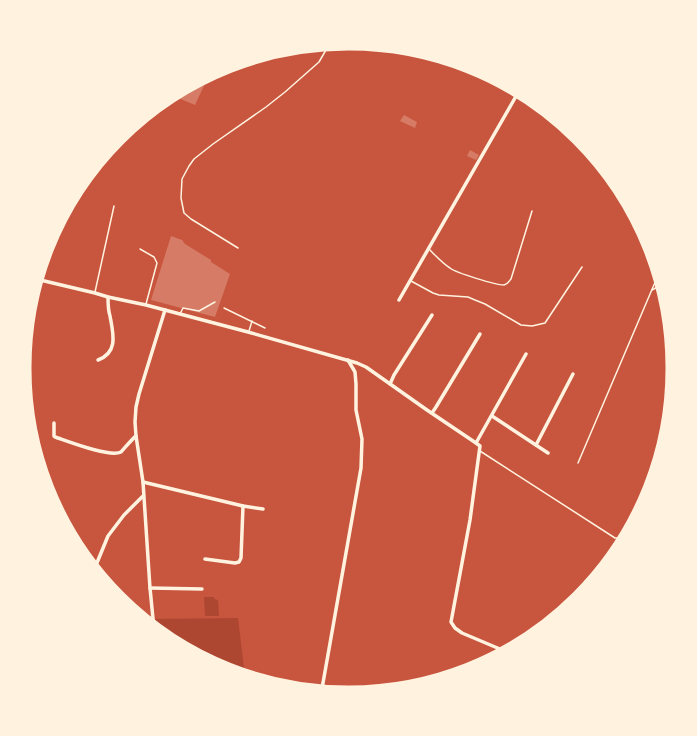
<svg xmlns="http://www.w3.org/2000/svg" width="697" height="736" font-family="Quicksand,sans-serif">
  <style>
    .green { fill: #ae4732 }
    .building { fill: #d67c66 }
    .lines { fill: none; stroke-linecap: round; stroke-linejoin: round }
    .service { stroke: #fff3e0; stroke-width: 1.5 }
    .minor { stroke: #fff3e0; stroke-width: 3.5 }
    .rim { fill: none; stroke: #fff3e0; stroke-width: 5 }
  </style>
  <rect width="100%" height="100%" fill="#c8553d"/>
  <g class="green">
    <polygon points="204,597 214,597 214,599 218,600 219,616 205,616"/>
    <polygon points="238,618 245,676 223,670 167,639 154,629 153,619"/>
  </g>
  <g class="building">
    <polygon points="210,73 195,105 171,95 186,87 188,88 190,84 192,83 195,85 197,81"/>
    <polygon points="404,115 417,122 415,128 400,121"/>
    <polygon points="470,150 479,155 476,160 467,156"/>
    <polygon points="171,236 182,240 185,244 211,260 211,262 230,274 215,317 151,300"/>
  </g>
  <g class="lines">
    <g class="service">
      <polyline points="238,248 191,219 184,213 181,198 182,179 189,166 194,159 213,144 266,107 285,92 319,62 330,43"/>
      <polyline points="140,249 154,257 157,263 146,304"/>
      <path d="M429 249C435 255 442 263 450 268 456 273 496 285 504 285 508 284 509 281 511 279L532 211"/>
      <polyline points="411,281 433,293 439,295 468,297 475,300 485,304 521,325 532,326 545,323 582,267"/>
      <polyline points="652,290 663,284"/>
      <polyline points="95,292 114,206"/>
      <polyline points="224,308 265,328"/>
      <polyline points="180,314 183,308 199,311 215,302"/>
      <polyline points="249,331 252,321"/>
      <polyline points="480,451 615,538 621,538 626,533 666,441"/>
      <polyline points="578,463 659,273"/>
    </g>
    <g class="minor">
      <polyline points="36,279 95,293 108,297 146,305 248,332 357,363 366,367 427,410 476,443 480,446 470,520 451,622 455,628 462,633 507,652"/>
      <polyline points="399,300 519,91"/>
      <path d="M98 360C119 352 113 333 110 316 108 310 108 304 108 297"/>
      <polyline points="390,384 394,375 432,315"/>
      <polyline points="432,413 436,407 480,334"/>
      <polyline points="492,416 548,453"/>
      <path d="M54 423V436L55 437C67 441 110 458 121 452 123 450 132 439 136 436"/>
      <polyline points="476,443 526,354"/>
      <polyline points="536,445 573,374"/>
      <polyline points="143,482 243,506 263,509"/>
      <polyline points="205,559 235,563 239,562 241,558 243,506"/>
      <polyline points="94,570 108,536 124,515 143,496"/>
      <polyline points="150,588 202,589"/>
      <polyline points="154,629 150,588 143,482 136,436 135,422 136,407 139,394 165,310"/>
      <polyline points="321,692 323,683 361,468 362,439 356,410 356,384 355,372 348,360"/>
    </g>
  </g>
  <path d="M0 0H697V736H0ZM348 48H349A319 319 0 0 1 668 367V369A319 319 0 0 1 349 688H348A319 319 0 0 1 29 369V367A319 319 0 0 1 348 48Z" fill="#fff3e0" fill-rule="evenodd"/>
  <path class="rim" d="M348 48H349A319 319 0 0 1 668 367V369A319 319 0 0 1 349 688H348A319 319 0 0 1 29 369V367A319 319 0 0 1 348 48Z"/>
</svg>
